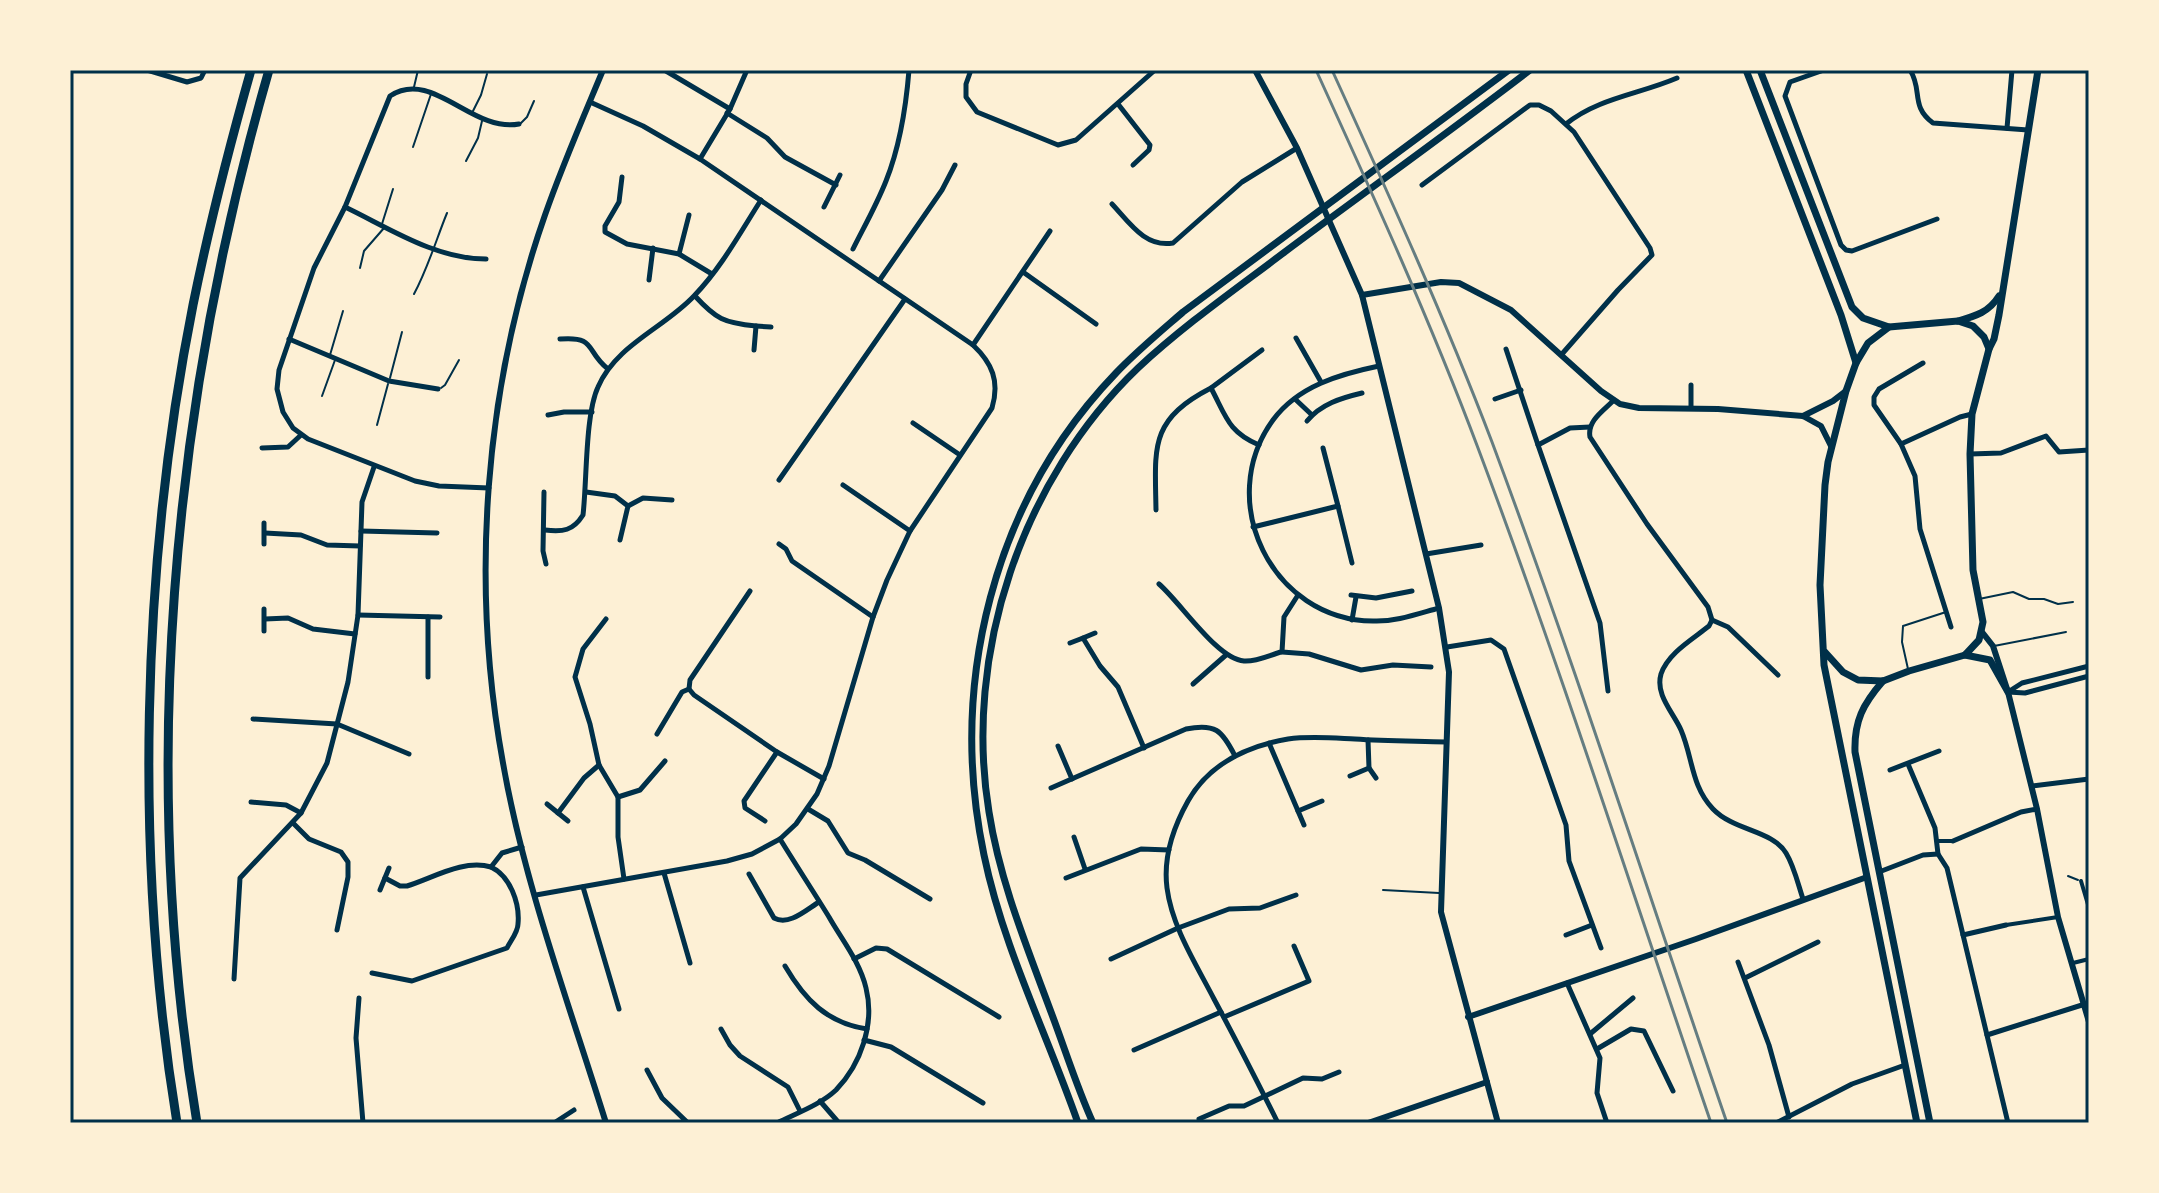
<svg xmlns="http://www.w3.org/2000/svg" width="2159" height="1193" font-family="Signika,sans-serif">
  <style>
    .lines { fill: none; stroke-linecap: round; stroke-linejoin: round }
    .service { stroke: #003049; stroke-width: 2 }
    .pedestrian { stroke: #003049; stroke-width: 4 }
    .minor { stroke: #003049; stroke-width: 5 }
    .tertiary { stroke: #003049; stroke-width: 6 }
    .secondary { stroke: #003049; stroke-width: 7 }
    .primary { stroke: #003049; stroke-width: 7 }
    .motorway { stroke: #003049; stroke-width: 9 }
    .rail { stroke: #657d81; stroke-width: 3 }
    .neatline { fill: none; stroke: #003049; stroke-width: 3 }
  </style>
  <rect width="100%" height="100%" fill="#fdf0d5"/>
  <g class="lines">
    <g class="service">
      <polyline points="414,87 418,70"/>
      <polyline points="472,113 481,95 487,74"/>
      <polyline points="521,123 527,117 534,101"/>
      <polyline points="413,147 431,94"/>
      <polyline points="466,161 478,138 482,121"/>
      <polyline points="382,224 393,189"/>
      <polyline points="360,268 364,251 384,228"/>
      <path d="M414 294C428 268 436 240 447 213"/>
      <polyline points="330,355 343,311"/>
      <polyline points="390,378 402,332"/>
      <polyline points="441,388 445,385 459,360"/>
      <polyline points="322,396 335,360"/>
      <polyline points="377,425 388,384"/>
      <polyline points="1979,599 2013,592 2029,599 2044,599 2058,604 2073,602"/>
      <polyline points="1994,646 2066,632"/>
      <polyline points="1908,669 1902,642 1903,626 1946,612"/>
      <polyline points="2068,876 2078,880"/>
      <polyline points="1383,890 1439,893"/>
    </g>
    <g class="pedestrian">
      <polyline points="1937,841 1953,841"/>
      <polyline points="2081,881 2089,908"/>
      <polyline points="2006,925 2058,917"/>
      <polyline points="2073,963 2089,959"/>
    </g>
    <g class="minor">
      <polyline points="147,70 187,82 201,78 205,70"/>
      <polyline points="971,70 966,84 966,97 977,112 1058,145 1076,140 1155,70"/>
      <polyline points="1824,70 1790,82 1785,96 1841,245 1846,250 1852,251 1937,219"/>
      <path d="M1910 70C1923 90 1910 106 1933 123L2028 130"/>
      <polyline points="666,71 730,109"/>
      <polyline points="1118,104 1150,145 1149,150 1133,165"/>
      <polyline points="727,113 767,138 785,157 836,185"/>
      <path d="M1566 124C1598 98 1640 94 1677 78"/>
      <polyline points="2007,128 2012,70"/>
      <polyline points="700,159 730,109 747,70"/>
      <polyline points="622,177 619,202 605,226 605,232 627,244 679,254 712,274"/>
      <polyline points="1422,185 1530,105 1539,105 1551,111 1574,132 1650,248 1652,255 1618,290 1562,354"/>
      <path d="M1112 204C1129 222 1145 248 1173 243L1242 182 1297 148"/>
      <path d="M345 207C389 228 435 259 486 259"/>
      <polyline points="824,207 840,175"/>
      <path d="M853 249C864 227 877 204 886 181 900 146 906 107 909 70"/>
      <polyline points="679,254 689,215"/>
      <polyline points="1023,272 1096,324"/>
      <polyline points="649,280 653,248"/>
      <polyline points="879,281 942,190 955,165"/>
      <path d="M695 296C716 319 724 323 756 326L754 350"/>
      <polyline points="756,326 771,327"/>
      <polyline points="1296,338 1321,382"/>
      <polyline points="289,339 389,381 438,389"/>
      <path d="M560 339C597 336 585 351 608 369"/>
      <polyline points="973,345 1050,231"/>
      <polyline points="1506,349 1538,445 1570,428 1590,427"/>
      <polyline points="1923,363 1879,389 1874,397 1874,405 1901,444 1915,476 1920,529 1951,627"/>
      <path d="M1379 366C1340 374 1298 386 1273 420 1214 501 1272 620 1373 621 1395 622 1417 614 1439 608"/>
      <polyline points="1295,399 1312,415"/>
      <polyline points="1495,399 1521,390"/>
      <path d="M1614 400C1603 411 1587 421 1590 437L1647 524 1708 607 1712 620 1728 627 1778 675"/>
      <polyline points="1691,408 1691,385"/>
      <polyline points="548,415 564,412 592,412"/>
      <path d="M1307 421C1321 404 1341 398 1362 393"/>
      <polyline points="913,423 960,455"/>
      <polyline points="1901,444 1960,417 1972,414"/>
      <path d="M1259 445C1228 432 1226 416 1211 388L1262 350"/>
      <polyline points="1538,445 1600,623 1608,691"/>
      <polyline points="262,448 288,447 301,435"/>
      <polyline points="1970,454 2001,453 2046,436 2059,452 2089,450"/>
      <polyline points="779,480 905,299"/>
      <polyline points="843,485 910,531"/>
      <path d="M489 488 439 486 415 481 308 439 293 428 283 412 277 389 279 370 314 268 345 207 390 96C432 68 472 133 519 124"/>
      <polyline points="544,492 543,551 546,564"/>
      <polyline points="586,492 615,496 628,506 620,540"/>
      <polyline points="628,506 643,498 672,500"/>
      <polyline points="1338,506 1352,563"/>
      <path d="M1156 510C1155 447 1149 420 1211 388"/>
      <polyline points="264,523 264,544"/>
      <polyline points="1253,527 1338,506 1323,448"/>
      <path d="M545 530C563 532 573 531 583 515 587 482 585 415 598 387 616 345 664 328 694 296 721 268 740 233 761 200"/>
      <polyline points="361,531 437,533"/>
      <polyline points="265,533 301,535 327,545 360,546"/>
      <polyline points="779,544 786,549 792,561 873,617"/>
      <polyline points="1426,554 1481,545"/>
      <path d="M1159 584C1181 603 1217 659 1244 661 1256 662 1270 655 1281 652"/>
      <polyline points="750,591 690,680 689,689 694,695 777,752 824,779"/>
      <polyline points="1298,595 1284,617 1282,652 1309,654 1361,670 1393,665 1431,667"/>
      <polyline points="1351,595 1376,598 1412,591"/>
      <polyline points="264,609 264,631"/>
      <polyline points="358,615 440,617"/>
      <polyline points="428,617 428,677"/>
      <polyline points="265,619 288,618 313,629 355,634"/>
      <polyline points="606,619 583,649 575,677 590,724 599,765 618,797 618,837 624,879"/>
      <polyline points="1352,620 1356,597"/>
      <path d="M1712 620 1709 626C1693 639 1668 653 1661 674 1655 695 1673 712 1681 730 1693 758 1691 786 1713 809 1734 831 1772 830 1786 853 1794 866 1798 884 1803 899"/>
      <polyline points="1083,638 1095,633"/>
      <polyline points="1070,643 1083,638 1100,666 1118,687 1144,748"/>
      <polyline points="1447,647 1491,640 1504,649 1566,825 1569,861 1601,948"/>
      <polyline points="1193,684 1226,655"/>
      <polyline points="2008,692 2022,683 2089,666"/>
      <polyline points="2008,692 2025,693 2089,676"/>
      <polyline points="253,719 337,724 409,754"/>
      <polyline points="657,734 682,692 689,689"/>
      <polyline points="1269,743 1304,825"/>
      <polyline points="1058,746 1072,779"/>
      <polyline points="1908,764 1935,828 1938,854 1947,868 2008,1123"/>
      <polyline points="1369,768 1376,778"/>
      <polyline points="1890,770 1939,751"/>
      <polyline points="1350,776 1369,768 1368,740"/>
      <polyline points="2032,786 2089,779"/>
      <path d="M1051 788 1186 729C1215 723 1222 730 1235 756"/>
      <polyline points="618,797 640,790 665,761"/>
      <polyline points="251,802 286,805 301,813"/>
      <polyline points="547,804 568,821"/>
      <polyline points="808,809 828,821 848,853 865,860 930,899"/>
      <polyline points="1298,811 1322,801"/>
      <polyline points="558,813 584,778 599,765"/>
      <polyline points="765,821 745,808 744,801 777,752"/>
      <polyline points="293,823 309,839 341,852 348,862 348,877 337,930"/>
      <polyline points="1074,837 1085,869"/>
      <polyline points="1953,841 2021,812 2037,809"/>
      <polyline points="1879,872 1923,855 1938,854"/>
      <polyline points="664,873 690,963"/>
      <path d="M749 874 774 918C789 926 806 910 819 902"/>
      <path d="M385 878 400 886H407C433 878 463 859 491 867L502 853 522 847"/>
      <polyline points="1066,878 1141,849 1169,850"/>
      <polyline points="583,887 619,1009"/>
      <polyline points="380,890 389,868"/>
      <path d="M536 895 727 861 752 854 780 839 796 824 817 794 829 766 873 617 887 580 910 531 992 408C1000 381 992 363 973 345L700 159 643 126 590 102"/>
      <polyline points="1566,935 1592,925"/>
      <polyline points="1963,935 2006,925"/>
      <polyline points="854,959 876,948 887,949 999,1017"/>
      <polyline points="1111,959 1178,928 1229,909 1260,908 1296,895"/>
      <polyline points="1738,962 1769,1045 1789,1117"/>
      <path d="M785 966C805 1000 827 1023 867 1029"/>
      <path d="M372 973 412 981 507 948C511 940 518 932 518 924 520 903 510 876 491 867"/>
      <polyline points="1745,978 1818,942"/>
      <polyline points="234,979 240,878 301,813 327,763 348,682 358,615 362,502 374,467"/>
      <polyline points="1567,983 1600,1058 1597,1093 1607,1123"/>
      <polyline points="359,998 356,1038 363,1123"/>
      <polyline points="1224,1017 1309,981 1294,946"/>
      <polyline points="721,1029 730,1045 740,1056 788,1087 800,1111"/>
      <polyline points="1590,1034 1633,998"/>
      <polyline points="1987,1035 2082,1005"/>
      <polyline points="864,1040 891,1047 983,1103"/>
      <polyline points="1597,1049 1631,1029 1644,1031 1673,1091"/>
      <polyline points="1134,1050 1221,1012"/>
      <polyline points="647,1070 662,1098 688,1123"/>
      <polyline points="820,1101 839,1123"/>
      <polyline points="1199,1119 1229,1106 1244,1106 1303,1078 1322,1079 1339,1072"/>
      <polyline points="554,1123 574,1110"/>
      <path d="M777 1123C797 1113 820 1105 836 1090 861 1064 875 1024 866 988 860 962 842 940 829 917 813 891 796 865 780 839"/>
      <path d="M1278 1123C1257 1081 1236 1040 1214 999 1196 964 1172 927 1167 888 1163 857 1174 826 1188 801 1209 764 1248 746 1288 739 1310 736 1333 738 1355 739 1385 741 1415 741 1446 742"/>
      <polyline points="1776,1123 1852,1084 1905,1065"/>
    </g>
    <g class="tertiary">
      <path d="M603 70C583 118 562 166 545 215 484 389 470 583 503 763 524 883 570 1007 606 1123"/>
      <polyline points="1255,70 1297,148 1362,295 1439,608 1449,672 1441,912 1498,1123"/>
      <polyline points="1362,295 1441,282 1459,283 1511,310 1601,391 1620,404 1639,408 1718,409 1803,416 1821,426 1831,446"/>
      <polyline points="1803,416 1833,401 1846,391"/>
      <polyline points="1982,632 1993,646 2008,692 2037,809 2058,917 2089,1022"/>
      <polyline points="1468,1017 1696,939 1867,877"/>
      <polyline points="1368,1123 1487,1082"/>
    </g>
    <g class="secondary">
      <path d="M1958 321C1976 316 1989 312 1999 296"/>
      <polyline points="1989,349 1994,339 1999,315 2038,70"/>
    </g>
    <g class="primary">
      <polyline points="1746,70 1841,315 1856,363"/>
      <polyline points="1760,70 1852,307 1863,318 1889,327"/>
      <polyline points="1824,651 1843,672 1858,680 1883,681 1909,671 1965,655 1979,640 1983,622 1973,570 1970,454 1972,414 1989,349 1984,337 1973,326 1958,321 1889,327 1868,343 1856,363 1846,391 1828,462 1825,485 1820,585 1824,665 1917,1123"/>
      <polyline points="1965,655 1990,660 2008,692"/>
      <path d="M1883 681C1863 704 1854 721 1855 752L1930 1123"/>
      <path d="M1078 1123C1047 1034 1003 947 984 855 948 683 993 501 1116 373 1137 351 1160 332 1183 312L1509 70"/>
      <path d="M1093 1123C1077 1088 1065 1049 1051 1012 1027 947 1000 882 989 812 963 654 1022 479 1138 368 1183 326 1233 291 1282 254 1365 192 1448 133 1530 70"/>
    </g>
    <g class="motorway">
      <path d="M177 1123C134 860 141 566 193 305 209 226 229 148 251 70"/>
      <path d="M197 1123C139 774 171 409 269 70"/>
    </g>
    <g class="rail">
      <path d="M1316 70C1373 195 1430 320 1478 448 1562 671 1634 898 1711 1123"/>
      <path d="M1332 70C1388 193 1444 316 1492 442 1576 667 1649 896 1727 1123"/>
    </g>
  </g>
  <rect width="2159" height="1193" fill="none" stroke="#fdf0d5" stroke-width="144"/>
  <rect x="72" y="72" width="2015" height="1049" class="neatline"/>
</svg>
